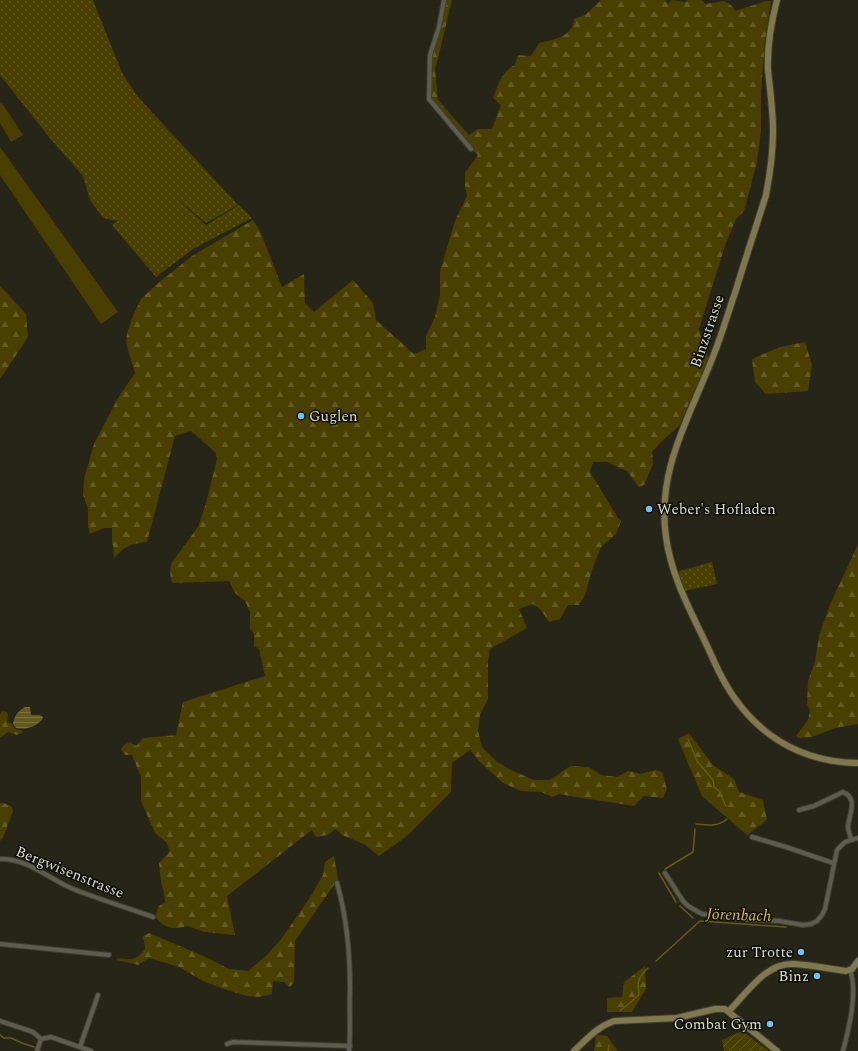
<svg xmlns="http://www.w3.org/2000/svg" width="858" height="1051" font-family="Spectral,serif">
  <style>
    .grass { fill: url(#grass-dots) }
    .forest { fill: url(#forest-firs) }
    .garden { fill: url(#garden-furrows) }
    .pitch { fill: #493f00 }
    .water { fill: url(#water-rules) }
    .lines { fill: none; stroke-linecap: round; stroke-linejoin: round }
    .stream { stroke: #655a1e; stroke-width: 1.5 }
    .minor-casing { stroke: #413f36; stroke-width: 6 }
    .secondary-casing { stroke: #413f36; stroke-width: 8 }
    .minor { stroke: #5e5c4e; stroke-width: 4 }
    .secondary { stroke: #80784c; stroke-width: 6 }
    .poi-dot { fill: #6fc2f4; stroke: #0f0e08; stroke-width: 1.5 }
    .labels { text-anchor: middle; stroke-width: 3; stroke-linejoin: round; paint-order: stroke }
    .street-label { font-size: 15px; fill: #dcdbd3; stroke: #0f0e08 }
    .poi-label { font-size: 15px; fill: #dcdbd3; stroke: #0f0e08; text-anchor: end }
    .water-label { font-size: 16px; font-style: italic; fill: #d5c254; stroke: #0f0e08 }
  </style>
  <defs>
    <pattern id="grass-dots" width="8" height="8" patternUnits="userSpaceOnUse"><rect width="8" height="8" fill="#493f00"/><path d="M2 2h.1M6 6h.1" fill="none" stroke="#635a24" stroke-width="1.8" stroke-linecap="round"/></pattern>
    <pattern id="forest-firs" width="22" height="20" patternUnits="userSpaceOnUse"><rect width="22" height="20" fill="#493f00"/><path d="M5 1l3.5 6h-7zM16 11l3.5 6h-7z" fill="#635a24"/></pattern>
    <pattern id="garden-furrows" width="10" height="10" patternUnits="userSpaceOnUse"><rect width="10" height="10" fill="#493f00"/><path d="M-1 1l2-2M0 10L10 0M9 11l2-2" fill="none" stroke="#635a24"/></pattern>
    <pattern id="water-rules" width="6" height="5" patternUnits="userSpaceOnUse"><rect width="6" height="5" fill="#655a1e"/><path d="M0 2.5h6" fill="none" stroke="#7a713e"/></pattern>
  </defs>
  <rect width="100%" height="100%" fill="#272518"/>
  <g class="grass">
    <polygon points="0,0 93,0 122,73 138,97 238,205 206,223 176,198 206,225 239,205 252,218 193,249 156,277 112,225 117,221 103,218 90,200 83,176 49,137 0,75"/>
    <polygon points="712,562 717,584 684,591 676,572"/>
  </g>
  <g class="forest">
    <path d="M445 0H452L440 50 435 69 438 100 469 135 478 129H492L501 105 493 98C498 85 502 71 515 65L518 55 531 56 539 43C553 40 573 37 574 19L585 15 601 0H665L668 3 672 0 685 2 687 0H701L706 4 724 1 732 6 735 11 766 1H771L765 41 761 93V130L757 162 744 211 736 219 726 243 699 329 703 345 709 358 679 426 662 441 652 452 653 464 644 485 639 487 627 471 613 465 608 462H593L590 472 618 518 621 521 616 534 601 547 592 570 585 595 579 605H568L560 619 549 622 541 610 533 604 519 609 527 628 490 649 488 662V699L480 715 478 731 482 747 497 762 511 770 534 780H550L570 766 589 767 601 775 617 777 628 771 641 774 655 770 662 772 667 789 663 798 644 796 634 806 582 798 559 794 553 797 541 792 521 791 503 783 480 762 470 750 452 763 451 792 407 836 379 856 364 844 342 835 336 829 328 835 316 837 312 830 227 896 235 935 204 932 188 926C173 930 164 929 155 916L159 906 165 902 164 892 161 882 159 863 170 851 166 842 155 833 141 801V777L132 755H125L121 749 124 745 130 742 136 746 143 738 176 735 183 702 265 676 259 649 254 646V634L250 628V612L245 601 235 593 229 581 173 583C169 577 170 569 172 562L198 527 206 503 217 459 216 453 191 431 175 436 147 542C129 544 126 546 114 558L113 545H112V528H104L90 534 88 527V509L83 494 84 479 94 444 118 398 135 373 126 343 127 333 133 316 141 299 157 284 192 256 253 220 260 231 282 287 304 274 305 303 314 312 353 280 373 303 376 320 414 354 426 349V336L435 317 440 295V271L455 221 467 196 465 185V173L478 155 471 149 429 99V68Z"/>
    <polygon points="0,286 26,314 28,337 0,379"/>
    <polygon points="805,342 812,365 808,391 766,394 755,382 752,359 780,347"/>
    <polygon points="858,544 858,724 835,728 812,737 798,738 796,736 808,720 810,711 807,704 808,681 815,662 819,636 829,607"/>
    <polygon points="2,711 7,712 8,715 7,722 12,724 15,729 23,731 22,733 17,735 8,732 0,738 0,715"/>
    <polygon points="689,733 713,765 734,779 739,792 763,800 767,820 747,835 702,796 678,739"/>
    <polygon points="0,803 6,804 11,806 13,811 3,838 0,841"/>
    <path d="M334 856 338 879 295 941 294 982 290 987 284 982 273 981 272 994 259 997 247 996 227 990 203 981 179 967 149 958 138 965 116 960 118 958C132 960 136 961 145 949L144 941 142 937 149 933 208 958 229 969 248 971 268 954 282 938 311 896 323 875 325 862Z"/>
    <polygon points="645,966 646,989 632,1012 607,1012 607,998 622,997 624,982"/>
    <polygon points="596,1035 607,1036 618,1051 594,1051"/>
  </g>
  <polygon class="garden" points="742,1031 769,1051 724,1051 722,1040"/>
  <g class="pitch">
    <polygon points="2,103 23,135 11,142 0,123 0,104"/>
    <polygon points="0,147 118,312 101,324 0,175"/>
  </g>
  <path class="water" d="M25 707H30L31 715H40L43 717 42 720C34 727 27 730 16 728L13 724C15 715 17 712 25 707Z"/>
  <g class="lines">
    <g class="stream">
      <polyline points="688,739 697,761 713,780 714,787 719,791 726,806"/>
      <path d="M696 824C707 825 718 827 727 819"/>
      <polyline points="665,869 693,852 695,829"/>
      <polyline points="659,873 676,902"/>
      <polyline points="680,906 693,918"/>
      <polyline points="656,961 700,921 786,927"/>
      <path d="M620 1011 639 995C637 982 638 977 648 968"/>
      <polyline points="0,1035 4,1038 11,1038 22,1043 34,1047"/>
      <polyline points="608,1051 609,1045"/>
    </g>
    <g class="minor-casing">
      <g id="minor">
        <polyline points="444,0 439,27 430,55 429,99 471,149"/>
        <path d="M799 810 814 806 843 792C858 799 850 812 848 826 848 831 850 835 851 839"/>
        <polyline points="752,837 786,847 833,863"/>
        <path d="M0 859C27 858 49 879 73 889 99 899 127 908 153 917"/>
        <polyline points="665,873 683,901 688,906 702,914 741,919 779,921 803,925 811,924 817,921 822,915 825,909 837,850 845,842 858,838"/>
        <path d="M337 883C347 918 350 953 350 989 349 1010 351 1030 349 1051"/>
        <polyline points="0,944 109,955"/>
        <polyline points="0,1021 33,1032 41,1039"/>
        <polyline points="41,1039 51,1037 91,1051"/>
        <polyline points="227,1044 233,1042 350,1046"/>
        <polyline points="80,1047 98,995"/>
        <polyline points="37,1051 41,1039"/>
        <path d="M843 1051C849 1028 858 992 850 970"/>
      </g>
    </g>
    <g class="secondary-casing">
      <g id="secondary">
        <path d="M777 0C771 23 767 46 768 70 770 90 773 110 773 131 773 153 770 174 766 195 756 227 745 260 735 293 728 313 722 334 714 354 691 415 656 469 666 537 672 582 696 620 714 661 741 723 789 762 858 763"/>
        <path d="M729 1011C747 993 766 962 794 964 812 965 829 969 846 971L852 969 858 961"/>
        <path d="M574 1051C587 1039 597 1027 614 1021L677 1018 715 1009H725L777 1051"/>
      </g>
    </g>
    <use href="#minor" class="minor"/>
    <use href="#secondary" class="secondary"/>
  </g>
  <g class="poi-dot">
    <circle cx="301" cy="416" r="4"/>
    <circle cx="649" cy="509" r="4"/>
    <circle cx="801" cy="952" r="4"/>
    <circle cx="817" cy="976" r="4"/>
    <circle cx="770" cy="1024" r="4"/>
  </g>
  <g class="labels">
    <g class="street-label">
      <text transform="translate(707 331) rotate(-71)" y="5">Binzstrasse</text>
      <text transform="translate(70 872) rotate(22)" y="5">Bergwisenstrasse</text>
    </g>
    <g class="poi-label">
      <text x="309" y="421" text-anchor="start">Guglen</text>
      <text x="657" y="514" text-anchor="start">Weber's Hofladen</text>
      <text x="793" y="957">zur Trotte</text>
      <text x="809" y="981">Binz</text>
      <text x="762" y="1029">Combat Gym</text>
    </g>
    <g class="water-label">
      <text transform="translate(739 914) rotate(2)" y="6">Jörenbach</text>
    </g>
  </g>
</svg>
